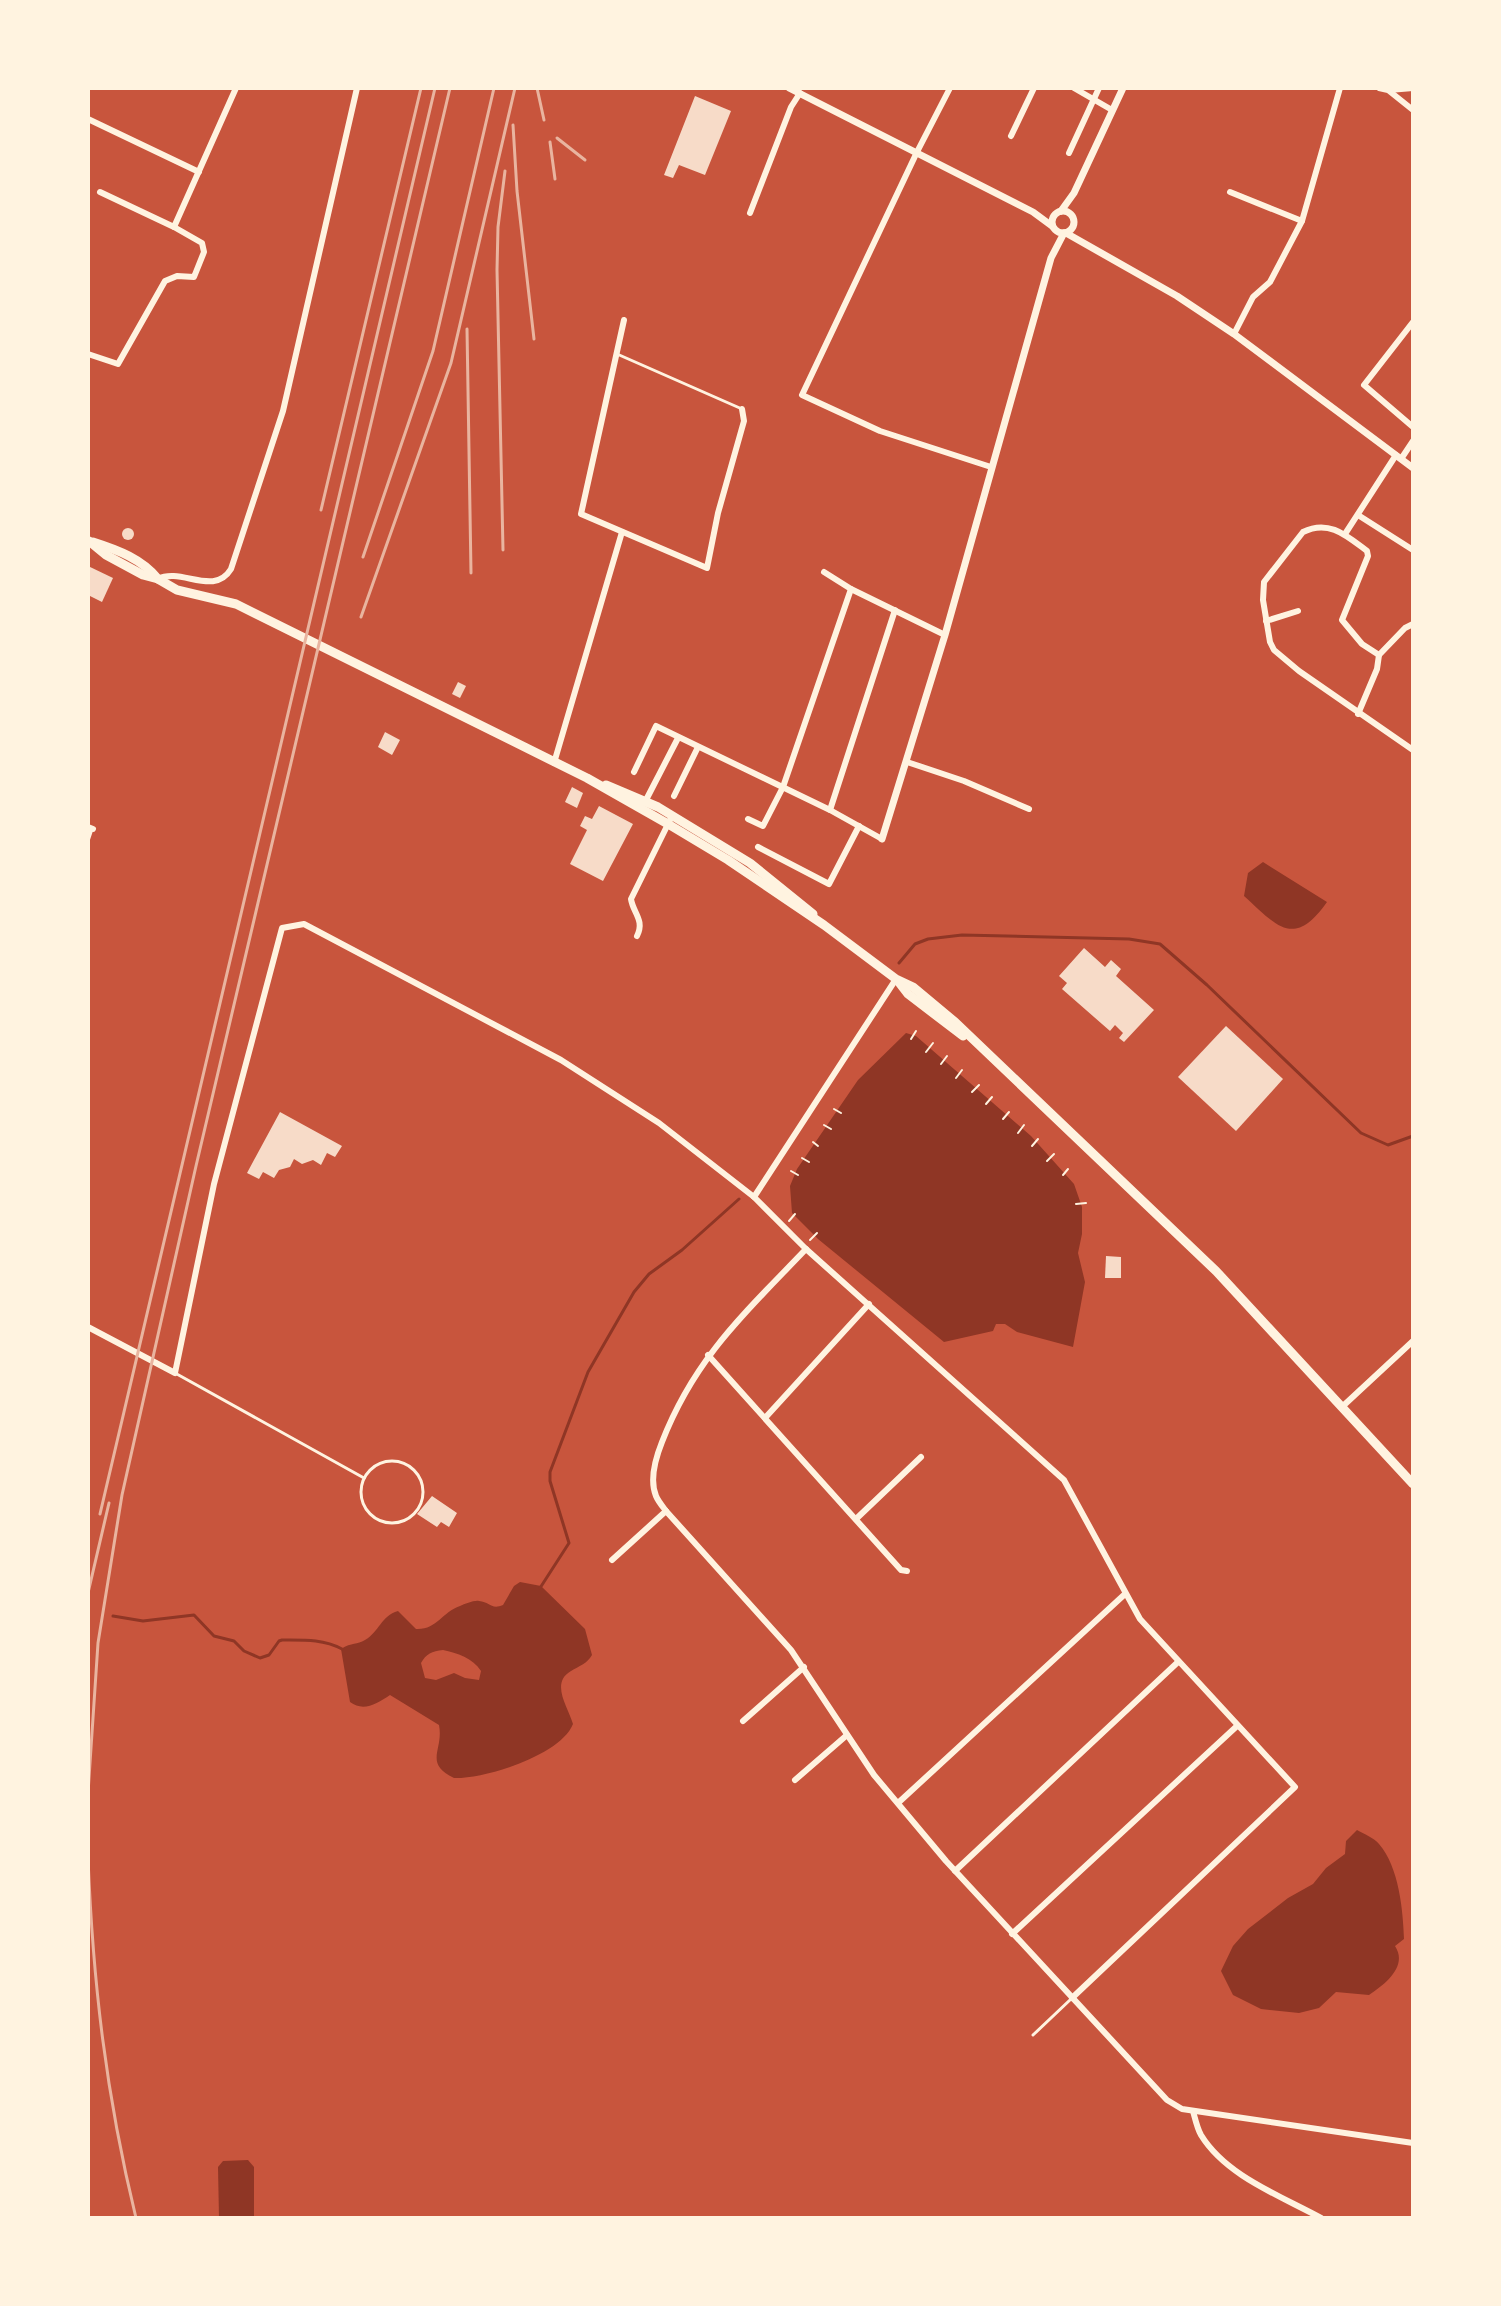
<svg xmlns="http://www.w3.org/2000/svg" width="1501" height="2306" font-family="'Exo 2',sans-serif">
  <style>
    .water { fill: #8f3625; fill-rule: evenodd }
    .lines { fill: none; stroke-linecap: round; stroke-linejoin: round }
    .stream { stroke: #8f3625; stroke-width: 3 }
    .building { fill: #f7dbc8 }
    .path { stroke: #fff3e0; stroke-width: 2 }
    .service { stroke: #fff3e0; stroke-width: 3 }
    .minor { stroke: #fff3e0; stroke-width: 6 }
    .tertiary { stroke: #fff3e0; stroke-width: 7 }
    .primary { stroke: #fff3e0; stroke-width: 9 }
    .rail { stroke: #e9b49f; stroke-width: 3 }
  </style>
  <rect width="100%" height="100%" fill="#c8553d"/>
  <g class="water">
    <path d="M1263 862 1327 902C1294 949 1277 926 1244 896L1248 873Z"/>
    <polygon points="906,1033 916,1036 1031,1136 1074,1184 1082,1207 1082,1234 1078,1253 1085,1282 1073,1347 1017,1332 1005,1324 996,1324 993,1331 944,1342 818,1239 792,1213 790,1186 797,1169 858,1080"/>
    <path d="M520 1582 541 1586 585 1629 592 1655C587 1664 579 1666 571 1671 550 1683 568 1707 573 1724 561 1755 485 1779 454 1778 423 1763 444 1750 439 1725L390 1695C377 1704 363 1712 350 1702L341 1649C352 1642 357 1645 365 1640 379 1632 381 1616 398 1611L416 1629C437 1630 442 1612 460 1606 465 1604 474 1600 479 1601 490 1602 491 1610 503 1605L514 1586ZM443 1650C457 1653 473 1658 481 1671L479 1680 465 1678 454 1673 436 1680 425 1678 421 1663C426 1654 432 1651 443 1650Z"/>
    <path d="M1357 1830C1364 1834 1374 1838 1379 1844 1399 1867 1403 1910 1404 1939L1395 1946C1408 1966 1386 1984 1369 1995L1336 1992 1319 2008 1299 2013 1261 2009 1233 1995 1221 1971 1233 1946 1248 1929 1288 1898 1313 1884 1326 1868 1345 1854 1346 1841Z"/>
    <polygon points="248,2160 254,2167 254,2218 219,2218 218,2167 223,2161"/>
  </g>
  <g class="lines">
    <g class="stream">
      <polyline points="899,963 915,944 928,939 962,935 1129,939 1160,944 1207,985 1361,1133 1388,1145 1413,1136"/>
      <polyline points="540,1588 569,1543 550,1481 550,1472 588,1372 634,1292 649,1274 682,1250 739,1199"/>
      <path d="M113 1616 143 1621 194 1615 214 1636 234 1641 244 1651 260 1658 269 1655 279 1641 282 1640C304 1640 323 1639 342 1649"/>
    </g>
  </g>
  <g class="building">
    <polygon points="695,96 731,111 705,175 679,165 673,178 664,175"/>
    <circle cx="128" cy="534" r="6"/>
    <polygon points="88,566 113,578 102,602 88,595"/>
    <polygon points="458,682 466,686 460,698 452,694"/>
    <polygon points="385,732 400,740 392,755 378,747"/>
    <polygon points="572,787 583,793 577,808 565,802"/>
    <polygon points="599,806 633,824 603,881 570,864 587,830 580,826 585,816 592,819"/>
    <polygon points="1084,948 1105,967 1111,960 1121,969 1116,976 1154,1010 1124,1042 1119,1038 1123,1033 1115,1025 1110,1031 1062,989 1067,983 1059,976"/>
    <polygon points="1226,1026 1283,1079 1236,1131 1178,1077"/>
    <polygon points="280,1112 342,1146 335,1157 327,1153 321,1165 313,1160 302,1164 294,1159 290,1167 279,1170 274,1178 263,1172 259,1179 247,1173"/>
    <polygon points="1106,1256 1121,1257 1121,1278 1105,1278"/>
    <polygon points="432,1496 457,1513 449,1527 441,1522 437,1527 417,1514"/>
  </g>
  <g class="lines">
    <g class="path">
      <polyline points="911,1039 916,1031"/>
      <polyline points="926,1052 933,1043"/>
      <polyline points="941,1064 947,1056"/>
      <polyline points="956,1078 962,1070"/>
      <polyline points="972,1092 979,1085"/>
      <polyline points="986,1104 992,1097"/>
      <polyline points="834,1109 841,1113"/>
      <polyline points="1003,1119 1009,1112"/>
      <polyline points="824,1125 831,1129"/>
      <polyline points="1018,1133 1024,1125"/>
      <polyline points="813,1142 818,1146"/>
      <polyline points="1032,1146 1038,1139"/>
      <polyline points="802,1158 809,1162"/>
      <polyline points="1047,1161 1054,1154"/>
      <polyline points="791,1171 798,1175"/>
      <polyline points="1063,1175 1068,1169"/>
      <polyline points="1076,1204 1086,1203"/>
      <polyline points="789,1221 795,1214"/>
      <polyline points="810,1240 817,1233"/>
    </g>
    <g class="service">
      <polyline points="617,354 742,409"/>
      <polyline points="88,841 92,829"/>
      <polyline points="175,1373 364,1478"/>
      <circle cx="392" cy="1492" r="31"/>
      <polyline points="1033,2035 1071,1999"/>
    </g>
    <g class="minor">
      <polyline points="950,88 917,152 802,395 880,431 991,467"/>
      <polyline points="1074,88 1112,110"/>
      <polyline points="1379,88 1388,90 1413,110"/>
      <polyline points="1389,90 1413,88"/>
      <polyline points="88,119 199,172"/>
      <polyline points="1011,136 1034,88"/>
      <polyline points="1069,153 1099,88"/>
      <polyline points="100,192 174,227 236,88"/>
      <polyline points="1230,192 1302,221"/>
      <polyline points="750,213 791,107 800,93"/>
      <polyline points="624,320 581,514 707,568 718,513 744,421 742,409"/>
      <polyline points="1413,322 1364,385 1413,427"/>
      <polyline points="1234,334 1253,297 1270,282 1302,221 1340,88"/>
      <polyline points="88,354 118,364 165,281 177,276 194,277 204,252 202,243 174,227"/>
      <polyline points="1401,459 1413,441"/>
      <polyline points="1358,515 1413,550"/>
      <polyline points="1345,534 1396,455"/>
      <polyline points="824,572 851,589 945,635"/>
      <path d="M158 579C181 567 214 597 231 569L283 411 357 88"/>
      <polyline points="1266,621 1298,611"/>
      <path d="M1379 655 1362 644 1342 620 1368 556 1367 551C1347 536 1329 519 1303 532L1264 582 1263 600 1270 642 1274 650 1299 671 1413 750"/>
      <polyline points="1358,714 1377,669 1379,655 1405,628 1413,624"/>
      <polyline points="907,762 964,781 1029,809"/>
      <polyline points="554,763 622,532"/>
      <polyline points="634,772 656,726 830,810 882,839"/>
      <polyline points="674,796 698,747"/>
      <polyline points="646,800 678,738"/>
      <polyline points="830,810 895,610"/>
      <polyline points="748,819 763,826 783,787 851,589"/>
      <polyline points="88,827 93,829"/>
      <polyline points="758,847 829,884 859,826"/>
      <path d="M637 936C645 920 633 913 631 899L672 816"/>
      <polyline points="754,1197 896,979"/>
      <path d="M806 1249C746 1312 695 1357 662 1442 656 1457 649 1479 656 1496 658 1501 663 1507 666 1511L791 1650 874 1775 946 1861 1167 2100 1182 2109 1413 2143"/>
      <polyline points="88,1327 175,1373 214,1184 282,928 304,924 561,1060 659,1123 754,1197 806,1249 1064,1480 1140,1619 1295,1787 1072,1998"/>
      <polyline points="708,1355 901,1570 907,1571"/>
      <polyline points="1343,1406 1413,1341"/>
      <polyline points="765,1418 869,1304"/>
      <polyline points="856,1519 921,1457"/>
      <polyline points="612,1560 666,1511"/>
      <polyline points="743,1721 804,1667"/>
      <polyline points="795,1780 847,1735"/>
      <polyline points="898,1803 1125,1594"/>
      <polyline points="955,1871 1178,1662"/>
      <polyline points="1012,1934 1237,1726"/>
      <path d="M1193 2111C1195 2118 1197 2128 1201 2135 1226 2176 1281 2196 1321 2218"/>
    </g>
    <g class="tertiary">
      <polyline points="789,88 1033,212 1052,226"/>
      <circle cx="1063" cy="222" r="11"/>
      <polyline points="1061,211 1074,193 1123,88"/>
      <polyline points="1066,233 1177,296 1234,334 1413,468"/>
      <polyline points="882,839 945,635 1051,258 1064,233"/>
    </g>
    <g class="primary">
      <polyline points="89,541 106,555 143,575 158,579 177,590 236,604 587,778 668,824 728,860 824,925 896,979 913,987 955,1022 1216,1271 1413,1484"/>
      <path d="M93 542C118 550 142 559 158 579"/>
      <polyline points="606,785 658,807 750,863 813,914"/>
      <polyline points="898,981 908,994 963,1036"/>
    </g>
    <g class="rail">
      <polyline points="537,88 544,120"/>
      <polyline points="513,125 517,191 534,339"/>
      <polyline points="557,138 585,160"/>
      <polyline points="550,142 555,179"/>
      <polyline points="467,329 471,573"/>
      <polyline points="321,510 421,88"/>
      <polyline points="503,550 497,270 498,227 505,171"/>
      <polyline points="363,557 433,351 494,88"/>
      <polyline points="361,617 451,363 515,88"/>
      <polyline points="100,1514 435,88"/>
      <polyline points="88,1593 109,1503"/>
      <polyline points="88,1793 98,1643 122,1495 196,1166 450,88"/>
      <path d="M88 1858C93 1983 106 2095 136 2218"/>
    </g>
  </g>
  <rect width="1501" height="2306" fill="none" stroke="#fff3e0" stroke-width="180"/>
</svg>
